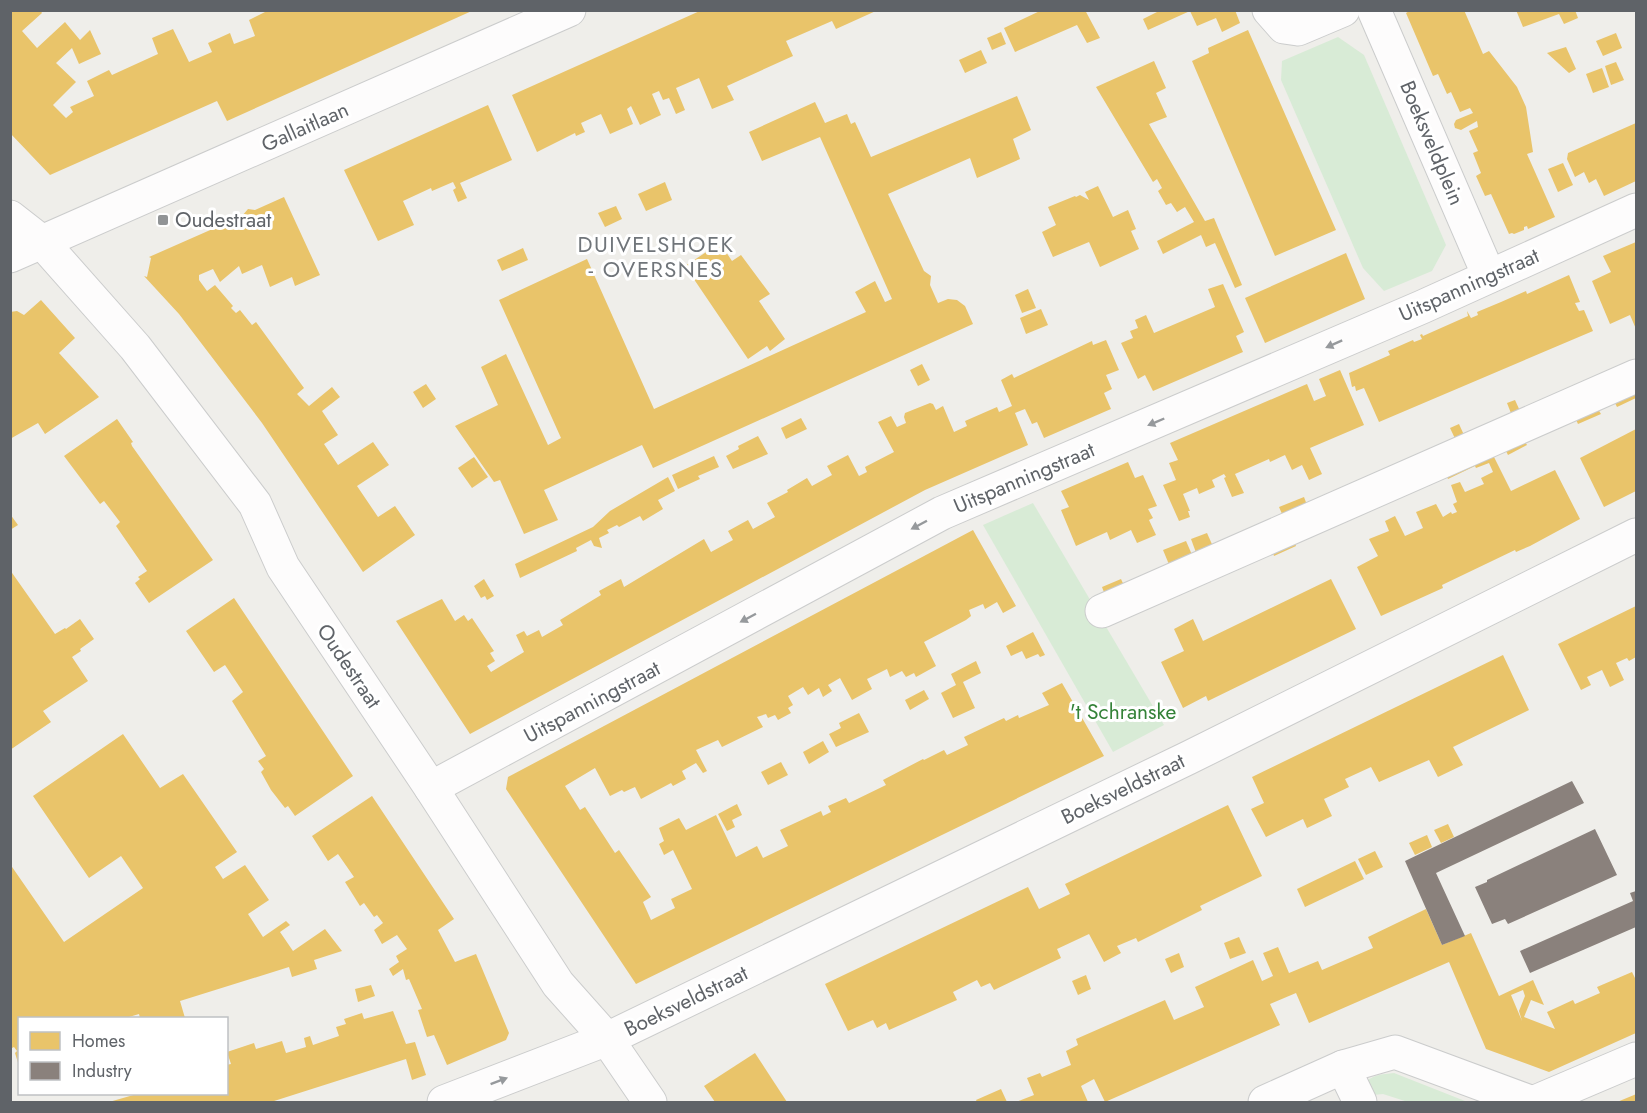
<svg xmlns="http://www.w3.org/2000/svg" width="1647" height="1113" font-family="Jost,sans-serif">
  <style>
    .green { fill: #d8ebd6 }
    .homes { fill: #e9c46a; fill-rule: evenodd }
    .industry { fill: #8a817c }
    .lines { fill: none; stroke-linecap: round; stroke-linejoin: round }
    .minor-casing { stroke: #cbcccc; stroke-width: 35 }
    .minor { stroke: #fdfcfc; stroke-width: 33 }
    .oneway { fill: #96999c }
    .poi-dot { fill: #919496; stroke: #fff; stroke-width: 2 }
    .labels { text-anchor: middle; stroke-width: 6; stroke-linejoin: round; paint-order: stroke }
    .street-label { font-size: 21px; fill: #5f6368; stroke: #fff }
    .poi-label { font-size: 21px; fill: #5f6368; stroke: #fff; text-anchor: start }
    .park-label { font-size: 21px; fill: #348238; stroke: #fff }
    .neighbourhood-label { font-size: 22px; letter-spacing: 1.5px; fill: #70757a; stroke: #fff }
  </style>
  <rect width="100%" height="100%" fill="#efeeea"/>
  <g class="green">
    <polygon points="1338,37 1364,55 1446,245 1432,271 1384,291 1363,268 1281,80 1282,61"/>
    <polygon points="1033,503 1164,725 1113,752 983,525"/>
    <path d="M1394 1073 1465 1101 1467 1102H1408L1383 1094 1364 1096 1363 1084C1372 1075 1382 1074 1394 1073Z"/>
  </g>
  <g class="homes">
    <polygon points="10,10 40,10 42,13 22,31 37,48 65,22 80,40 90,30 101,54 79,64 72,48 56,63 76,82 53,105 66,118 73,112 70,107 94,96 87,81 109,70 112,75 158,54 152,38 173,29 189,62 212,52 208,43 230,33 234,44 255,36 249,20 269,10 474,10 227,121 217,101 50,175 10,133"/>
    <polygon points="702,10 878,10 836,29 832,21 786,41 793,56 727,86 734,100 712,109 699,78 676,88 685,110 676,114 669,98 663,100 659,91 652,94 661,115 640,125 631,106 627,109 633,124 610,134 601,114 581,123 585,132 576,136 575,133 537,152 512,95"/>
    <polygon points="1042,10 1085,10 1100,38 1087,43 1077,25 1015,52 1004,28"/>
    <polygon points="1161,10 1235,10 1240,23 1222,32 1216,18 1197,26 1190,11 1148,30 1143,19"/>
    <polygon points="1411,10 1464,10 1483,54 1489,51 1517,87 1526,107 1533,152 1527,154 1555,217 1528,229 1527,226 1524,227 1524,230 1514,234 1512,233 1509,234 1491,194 1485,196 1476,176 1481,173 1473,153 1478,151 1469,131 1478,127 1477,121 1461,130 1455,128 1454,124 1456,120 1473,113 1470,108 1460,112 1451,92 1447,94 1438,74 1433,76 1406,13"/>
    <polygon points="1516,10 1575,10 1578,18 1564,24 1559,14 1523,27"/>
    <polygon points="1248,30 1336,230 1275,256 1192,61 1209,53 1208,48"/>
    <polygon points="1001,32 1006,44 992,50 987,38"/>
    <polygon points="1616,33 1622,48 1603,56 1596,41"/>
    <polygon points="1566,47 1576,69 1569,73 1547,53"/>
    <polygon points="981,50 987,63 965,73 959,60"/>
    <polygon points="1154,61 1166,88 1156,93 1167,117 1149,124 1205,221 1214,218 1242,285 1235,288 1215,243 1206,247 1201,235 1163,254 1157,241 1194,222 1185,207 1177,212 1171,203 1166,205 1158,191 1162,188 1157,179 1153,182 1096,87"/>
    <polygon points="1616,62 1624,80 1611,85 1605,66"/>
    <polygon points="1602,68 1609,87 1593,93 1586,74"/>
    <polygon points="1017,96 1031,130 1013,139 1020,159 977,178 970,158 888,194 924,271 931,276 930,285 938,303 948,299 957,300 965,306 973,324 653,468 642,445 544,490 558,520 524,534 500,480 494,482 455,426 498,405 481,367 506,354 548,445 561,438 499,300 587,259 654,409 866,312 855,292 875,281 885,302 892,299 820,137 762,161 749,132 815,102 825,123 847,114 851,124 855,122 871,157"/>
    <polygon points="488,105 512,160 460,183 467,198 458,202 453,190 456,188 453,182 432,191 431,188 403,201 414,225 378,241 344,170"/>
    <polygon points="1636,123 1636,181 1604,196 1596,179 1589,183 1584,172 1575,177 1567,159 1568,153"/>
    <polygon points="1563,163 1573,185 1558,192 1548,169"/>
    <polygon points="665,182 672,200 646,211 638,194"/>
    <polygon points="1098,186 1113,217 1128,210 1136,229 1131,231 1139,249 1100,267 1089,242 1053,257 1042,232 1056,225 1048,207 1075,196 1076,197 1080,195 1089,200 1085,192"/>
    <polygon points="284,197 320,275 295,286 292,277 270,287 262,265 242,274 239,266 220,282 213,269 199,275 199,280 207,291 215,285 233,306 231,308 236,313 240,310 252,325 256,322 304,388 297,394 309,406 332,387 340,397 322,411 338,435 324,444 338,465 373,442 389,465 357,486 378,517 395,506 415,535 363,572 262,423 179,314 144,276 147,277 151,258 149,257 242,216 248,209 255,210"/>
    <polygon points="616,206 622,219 605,227 598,213"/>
    <polygon points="1636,242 1636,329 1630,315 1610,324 1592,281 1611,272 1603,256"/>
    <polygon points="720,243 732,261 741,255 770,294 759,301 785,339 770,351 767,346 748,359 685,266"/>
    <polygon points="523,248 528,260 502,271 497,260"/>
    <polygon points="1346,253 1365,299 1265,343 1245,298"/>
    <polygon points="1569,275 1580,302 1575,303 1579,311 1584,310 1593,331 1379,422 1364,388 1356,391 1355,386 1352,387 1349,373 1390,355 1388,351 1413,340 1414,342 1422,339 1420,335 1422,334 1423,336 1468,316 1467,311 1471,318 1478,315 1477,312 1501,302 1526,291 1527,294"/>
    <polygon points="1223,284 1244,332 1236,336 1243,352 1153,391 1145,375 1138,379 1121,343 1133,338 1130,331 1138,328 1135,320 1146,315 1154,333 1215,307 1208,289"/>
    <polygon points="1028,289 1036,308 1022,313 1015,295"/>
    <polygon points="41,300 75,338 59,353 99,397 45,434 38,423 10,439 10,312 17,311 24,315"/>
    <polygon points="1041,309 1048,325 1026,334 1020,318"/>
    <polygon points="1106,340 1119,370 1106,375 1112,389 1104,393 1111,409 1044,438 1037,422 1032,424 1025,409 1015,413 1028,445 925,490 470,734 396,621 442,599 455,621 464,615 468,621 472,618 494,651 490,653 495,661 487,666 491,672 524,652 516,635 524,631 527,636 539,630 542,637 563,625 560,620 601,595 599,591 621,579 624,587 704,539 711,552 733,540 728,531 748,520 753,529 775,517 767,503 788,492 787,490 807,478 812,486 832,475 827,466 848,455 859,476 867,472 865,467 894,452 878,422 891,416 897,427 906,423 904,417 905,413 930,403 933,404 936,410 943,406 954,432 967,426 965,421 997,407 999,412 1012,406 1001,380 1012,374 1014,378 1092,341 1093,345"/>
    <polygon points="922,364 930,380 918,386 910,370"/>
    <polygon points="1340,370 1364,425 1310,448 1322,474 1309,480 1302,465 1292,470 1285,455 1270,462 1269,459 1235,474 1244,493 1232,497 1224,478 1226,477 1224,474 1212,480 1215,487 1199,494 1197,488 1183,494 1190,511 1188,511 1190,517 1179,521 1163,485 1176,480 1169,463 1178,460 1170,443 1307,384 1314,401 1326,396 1319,379"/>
    <polygon points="426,384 436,399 423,408 413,392"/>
    <polygon points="1636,391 1636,398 1617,407 1610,393"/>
    <polygon points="1515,400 1525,422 1516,426 1507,403"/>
    <polygon points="1593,401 1601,414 1578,424 1572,411"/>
    <polygon points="801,418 807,429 786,439 781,428"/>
    <polygon points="117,419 133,442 131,443 132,446 213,560 149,603 135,583 140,579 138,577 147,571 116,526 120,522 104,501 100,504 64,456"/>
    <polygon points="1459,424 1469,446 1460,449 1450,428"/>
    <polygon points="1636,429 1636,491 1604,507 1580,458"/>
    <polygon points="1519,432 1527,445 1508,455 1501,441"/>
    <polygon points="758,436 768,454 733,469 726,456 739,449 738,446"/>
    <polygon points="1489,447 1511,491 1555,470 1580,519 1530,546 1516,552 1515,550 1442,585 1443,588 1381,616 1357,567 1378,556 1369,539 1389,531 1385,521 1395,516 1405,536 1423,528 1416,512 1436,504 1443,517 1451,512 1452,514 1457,512 1453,504 1457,502 1451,485 1460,482 1465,492 1484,484 1481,478 1493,472 1489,463 1476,468 1475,466 1448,479 1442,467"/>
    <polygon points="714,456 719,467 698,476 700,479 678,489 672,475"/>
    <polygon points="474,457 488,477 472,488 458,468"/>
    <polygon points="1128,462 1135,478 1143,475 1157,506 1148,509 1153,518 1149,520 1156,535 1137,543 1131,530 1110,540 1107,532 1076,546 1061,510 1069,507 1061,491"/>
    <polygon points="668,477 675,491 658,500 663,509 643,521 640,516 619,527 617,525 607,530 609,533 599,538 602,548 594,546 591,540 576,548 577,551 520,578 515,564 593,527 610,511"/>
    <polygon points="1304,497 1310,513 1286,523 1279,507"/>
    <polygon points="10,514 18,525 10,530"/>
    <polygon points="973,530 1016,606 1003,613 997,602 985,609 983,604 969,610 971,616 966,620 924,642 936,666 916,677 914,673 906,677 902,671 890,677 887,669 867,679 872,689 852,700 840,678 828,685 832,691 823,697 819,688 808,695 803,687 788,696 793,705 788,708 791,713 778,720 775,715 768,718 766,714 757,717 763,727 722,747 718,740 696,750 707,771 703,773 696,763 682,771 686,779 673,786 671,783 641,799 635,787 624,792 622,790 610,796 595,768 565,786 580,810 585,807 615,853 619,850 651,897 643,902 651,920 675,908 671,899 692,889 673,850 664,855 659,844 664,841 659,828 679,818 686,830 716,815 736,857 757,846 763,858 788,846 780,830 821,811 823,816 831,812 828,806 846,798 849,803 886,785 883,780 923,759 924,760 944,750 947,755 968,745 964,737 1004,718 1006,721 1018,715 1019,718 1049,705 1042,693 1062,683 1104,756 636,984 506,789 508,777"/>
    <polygon points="1207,533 1215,551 1198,558 1191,539"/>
    <polygon points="1290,533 1296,546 1274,556 1269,542"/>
    <polygon points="1186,541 1196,564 1173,574 1163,550"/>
    <polygon points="10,570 55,634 65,628 66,629 80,619 94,639 80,649 81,651 72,657 88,681 43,711 51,722 10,750"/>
    <polygon points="484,579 494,596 487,600 485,596 481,598 474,586"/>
    <polygon points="1121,579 1127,592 1107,600 1102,587"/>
    <polygon points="1331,579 1356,629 1208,701 1206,696 1183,708 1161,662 1184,651 1174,629 1193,619 1203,641"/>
    <polygon points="234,598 353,776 295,816 288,806 285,808 271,790 261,772 264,769 258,761 266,756 232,701 243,692 225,665 214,672 186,631"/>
    <polygon points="1636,606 1636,657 1629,661 1627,658 1616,663 1624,680 1610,687 1602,670 1587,677 1591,685 1581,690 1558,644"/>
    <polygon points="1033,632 1045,655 1040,657 1038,654 1026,659 1022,651 1011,656 1006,646"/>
    <polygon points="1503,655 1529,710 1453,747 1463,765 1438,777 1429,760 1379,782 1371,767 1345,779 1349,787 1324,799 1332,816 1307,828 1303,819 1266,837 1251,809 1264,803 1252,777"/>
    <polygon points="976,661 981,673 963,682 975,708 953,718 941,693 956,685 951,674"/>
    <polygon points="924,690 929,699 910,710 905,700"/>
    <polygon points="859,713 869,732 836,747 829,734 841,728 839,723"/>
    <polygon points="123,734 160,788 183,774 237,852 215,867 223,879 245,865 269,900 248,914 263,937 286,921 290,925 280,932 293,951 325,929 342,951 314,960 317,969 292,977 289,967 180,1001 185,1018 140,1018 139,1014 129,1017 130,1018 20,1018 19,1066 15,1053 17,1051 14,1047 10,1049 10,864 64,942 143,888 121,856 89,878 33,796"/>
    <polygon points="823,741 829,752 809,764 803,752"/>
    <polygon points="781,762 788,775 768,785 761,772"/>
    <polygon points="372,796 454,919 438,930 455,962 476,954 509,1033 506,1040 447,1065 434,1035 427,1037 418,1010 422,1009 409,979 406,980 403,969 393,976 389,969 399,962 396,956 407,949 397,935 382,944 374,930 383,923 377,915 374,917 364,903 360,906 345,882 354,877 338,854 328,861 312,836"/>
    <polygon points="737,804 742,815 732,820 735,827 727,831 718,814"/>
    <polygon points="1228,805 1262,876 1200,906 1202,910 1138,942 1136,938 1117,946 1121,953 1104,962 1089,934 1057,949 1061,958 994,990 990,983 981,987 977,980 953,992 957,1000 889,1030 886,1023 877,1028 873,1020 848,1031 825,984 1028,887 1039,909 1070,894 1065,884"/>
    <polygon points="1448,824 1454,837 1441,843 1434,830"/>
    <polygon points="1427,835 1432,847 1415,855 1409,843"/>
    <polygon points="1375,851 1383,867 1366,875 1358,859"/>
    <polygon points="1355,861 1364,879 1305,907 1297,889"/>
    <path d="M1426 909 1442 945 1471 933 1499 996 1533 980 1544 1005 1531 1000 1524 1017 1555 1029 1547 1012 1573 1000 1575 1004 1600 993 1597 987 1632 972 1635 978 1636 977V1033L1549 1072 1486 1049 1449 962 1309 1023 1296 993 1270 1004 1280 1025 1105 1102 1094 1079 1081 1086 1088 1102H1016L1034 1095 1027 1078 1040 1073 1042 1077 1071 1065 1066 1051 1078 1045 1076 1039 1165 1000 1174 1020 1204 1007 1195 987 1253 960 1262 981 1273 976 1263 953 1278 947 1289 973 1318 961 1322 970 1373 948 1368 937ZM1523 990 1525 996 1519 1011 1522 1021 1511 995Z"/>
    <polygon points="1239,937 1246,953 1230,959 1224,943"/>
    <polygon points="1179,953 1184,967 1171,973 1165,959"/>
    <polygon points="1086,975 1091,989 1078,995 1072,981"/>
    <polygon points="371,985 375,996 358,1002 355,989"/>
    <polygon points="393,1011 406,1044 415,1042 426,1075 412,1080 406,1059 271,1102 109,1102 137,1094 226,1094 226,1065 231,1064 227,1052 254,1043 256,1049 282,1041 286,1053 306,1047 304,1038 310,1036 313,1045 339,1036 336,1027 346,1024 344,1019 362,1013 364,1019"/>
    <polygon points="755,1053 787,1102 715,1102 704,1086"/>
    <polygon points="1001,1089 1007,1102 977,1102 976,1100"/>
    <polygon points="1636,1094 1636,1102 1617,1102 1634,1095"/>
  </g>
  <g class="industry">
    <polygon points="1572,781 1584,803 1436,873 1465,936 1442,945 1405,861"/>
    <polygon points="1595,829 1617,875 1508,924 1505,919 1492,924 1475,887 1487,882 1487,880"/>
    <polygon points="1636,891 1636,927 1530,973 1520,951 1633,901 1630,893"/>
  </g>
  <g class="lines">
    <g class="minor-casing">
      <g id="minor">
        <polyline points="1269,10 1284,27 1298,29 1343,10"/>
        <polyline points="1374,10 1489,276"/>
        <polyline points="10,217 42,242 135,347 255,504 283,567 431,788 558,984 607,1039 650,1102"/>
        <polyline points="10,256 569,10"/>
        <polyline points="1102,611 1636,376"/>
        <polyline points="431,788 942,513 1422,307 1636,210"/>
        <polyline points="1343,1067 1360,1102"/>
        <polyline points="444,1102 607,1039 1188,758 1636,535"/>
        <polyline points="1265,1102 1343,1067 1395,1052 1530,1102"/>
        <polyline points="1535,1102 1636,1059"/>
      </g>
    </g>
    <use href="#minor" class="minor"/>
  </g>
  <defs><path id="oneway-solid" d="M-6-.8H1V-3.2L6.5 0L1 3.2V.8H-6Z" transform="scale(1.5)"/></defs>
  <g class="oneway">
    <use href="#oneway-solid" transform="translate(1334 344) rotate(156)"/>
    <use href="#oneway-solid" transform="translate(1156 422) rotate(157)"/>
    <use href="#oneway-solid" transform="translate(919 525) rotate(152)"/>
    <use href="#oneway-solid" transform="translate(748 618) rotate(152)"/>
    <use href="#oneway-solid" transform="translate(499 1081) rotate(-21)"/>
  </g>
  <rect class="poi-dot" x="157" y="214" width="12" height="12" rx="3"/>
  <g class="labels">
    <g class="street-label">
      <text transform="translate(305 127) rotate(-24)" y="7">Gallaitlaan</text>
      <text transform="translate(1432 143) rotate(67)" y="7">Boeksveldplein</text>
      <text transform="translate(1469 285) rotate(-24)" y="7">Uitspanningstraat</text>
      <text transform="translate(1024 478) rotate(-23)" y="7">Uitspanningstraat</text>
      <text transform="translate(349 666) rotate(56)" y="7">Oudestraat</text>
      <text transform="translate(592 702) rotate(-28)" y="7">Uitspanningstraat</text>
      <text transform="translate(1123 789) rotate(-26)" y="7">Boeksveldstraat</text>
      <text transform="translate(686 1001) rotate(-26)" y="7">Boeksveldstraat</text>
    </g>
    <g class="poi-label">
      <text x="175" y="227">Oudestraat</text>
    </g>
    <g class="park-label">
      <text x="1123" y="719">'t Schranske</text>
    </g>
    <g class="neighbourhood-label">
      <text x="656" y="252">DUIVELSHOEK<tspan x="656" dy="25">- OVERSNES</tspan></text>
    </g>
  </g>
  <rect width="1647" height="1113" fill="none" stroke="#5f6368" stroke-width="24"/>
  <rect x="18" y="1017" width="210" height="78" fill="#ffffff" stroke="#bfc1c3" stroke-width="1.5"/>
  <rect x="30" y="1032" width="30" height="18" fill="#e9c46a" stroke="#bfc1c3" stroke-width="1.5"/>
  <text x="72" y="1047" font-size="18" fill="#5f6368">Homes</text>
  <rect x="30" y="1062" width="30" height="18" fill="#8a817c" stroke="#bfc1c3" stroke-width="1.5"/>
  <text x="72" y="1077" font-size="18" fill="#5f6368">Industry</text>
</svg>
